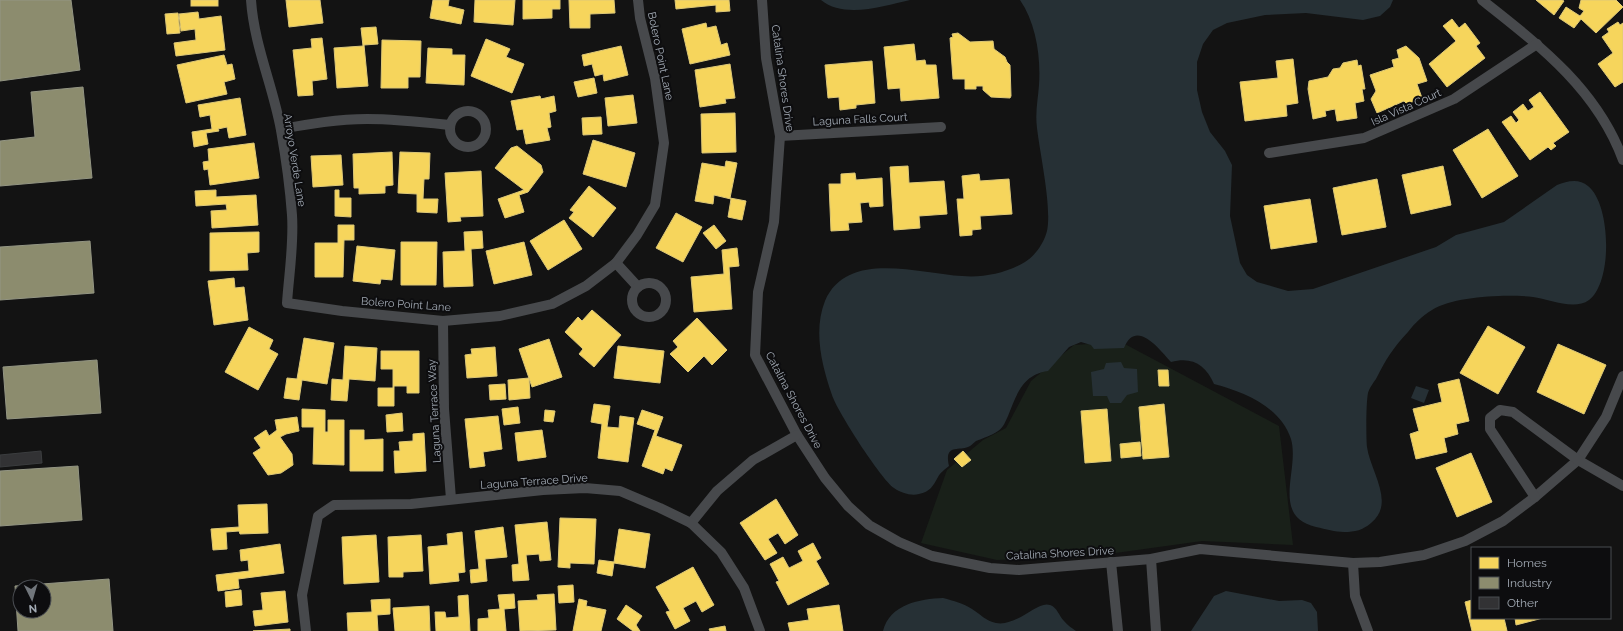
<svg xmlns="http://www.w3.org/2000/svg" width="1623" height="631" font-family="Raleway,sans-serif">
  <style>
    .green { fill: #192019 }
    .water { fill: #263035 }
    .homes { fill: #f6d55c; stroke: #ddc877 }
    .industry { fill: #8c8c6e; stroke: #939583; fill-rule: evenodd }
    .building { fill: #323234; stroke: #3b3d3f }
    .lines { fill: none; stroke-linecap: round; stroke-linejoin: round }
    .minor { stroke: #47494c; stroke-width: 10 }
    .labels { text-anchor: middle; stroke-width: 4; stroke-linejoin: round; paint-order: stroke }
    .street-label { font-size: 11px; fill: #a3abb5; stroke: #0d0d0f }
  </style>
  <rect width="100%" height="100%" fill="#131313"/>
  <polygon class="green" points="1121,342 1279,426 1293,545 1202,541 1101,555 997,560 921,543 947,470 983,440 1006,428 1031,381 1074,345"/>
  <g class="water">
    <path d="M821 0H910C884 6 844 19 821 0Z"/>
    <path d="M1020 0H1393L1390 7 1380 16 1363 20 1306 13 1265 15 1227 23 1213 30 1203 44 1197 62V90L1202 112 1210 132 1225 151 1232 165 1230 216 1240 263 1247 275 1257 282 1288 291 1313 289 1436 247 1456 235 1504 222 1557 185C1567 181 1579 178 1588 186 1611 204 1613 282 1589 300 1574 311 1549 299 1533 297 1506 294 1455 296 1432 310 1422 316 1415 323 1408 332 1393 348 1386 359 1376 379 1373 383 1369 389 1368 393 1366 403 1366 437 1367 447 1370 471 1396 503 1371 523 1363 530 1355 532 1344 532 1335 532 1326 529 1316 527 1270 516 1300 470 1291 439 1280 406 1244 392 1214 384 1206 365 1192 356 1171 362 1160 350 1136 318 1124 348L1094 349 1091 345 1081 342 1069 347 1048 371C1022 375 1017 394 1008 416 1005 422 1004 427 998 431 991 436 983 438 976 441 973 443 971 446 968 447 958 451 944 444 949 466 945 469 940 473 938 477 933 486 930 492 919 494 911 496 901 493 894 488 881 479 837 411 832 395 822 366 813 331 825 301 847 249 920 274 962 276 983 278 1007 273 1025 262 1035 256 1044 243 1047 231 1052 207 1040 154 1037 128 1035 113 1038 99 1039 85 1041 57 1036 23 1020 0Z"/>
    <polygon points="1121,362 1124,368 1137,369 1138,392 1127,395 1121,403 1110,403 1107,396 1093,396 1091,372 1104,369 1106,363"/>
    <polygon points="1416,386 1429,390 1424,403 1411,398"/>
    <polygon points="1226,591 1279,601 1302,600 1311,603 1317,612 1318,631 1191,631 1214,596"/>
    <path d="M943 598C954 601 963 603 972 609 980 614 986 621 996 623 1017 627 1038 600 1050 605 1057 607 1059 616 1064 621 1067 625 1072 628 1076 631H883C890 604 920 599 943 598Z"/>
  </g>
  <g class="homes">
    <rect x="191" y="0" width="27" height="6"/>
    <polygon points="286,0 320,0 323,23 289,27"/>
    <polygon points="433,0 449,0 448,6 464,10 461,24 430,18"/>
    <polygon points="475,0 515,0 513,25 474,22"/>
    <polygon points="523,0 560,0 560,9 552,9 552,18 523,19"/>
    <polygon points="569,0 614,0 615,13 590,14 590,28 570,28"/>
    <polygon points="675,0 729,0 730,11 716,12 716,5 676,9"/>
    <polygon points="1536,0 1562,0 1564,1 1554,15"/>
    <polygon points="1581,0 1616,0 1623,7 1596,33 1581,19 1574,28 1559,18 1566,7 1580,16 1584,11 1579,8"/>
    <polygon points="198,12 199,19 221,16 225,50 176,56 174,43 196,40 195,29 181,31 179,14"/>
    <polygon points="178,13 180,33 167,34 165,14"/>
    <polygon points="1452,19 1459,28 1465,23 1480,43 1476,46 1485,58 1447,87 1429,64 1456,41 1443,26"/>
    <polygon points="1618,22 1620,25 1623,23 1623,82 1615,87 1598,64 1613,53 1602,37 1609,32 1607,29"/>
    <polygon points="706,23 707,28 716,26 721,45 727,43 730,55 690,64 682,29"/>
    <polygon points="376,27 378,44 364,45 368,86 337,88 334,48 363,46 361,28"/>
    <polygon points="958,33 970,42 993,41 994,49 1005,57 1007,62 1010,65 1011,96 1010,98 991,97 983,90 983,86 976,86 976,89 965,89 965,79 953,79 950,38 953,37 952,34"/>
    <polygon points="322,38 327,79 312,81 313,95 298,96 293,50 312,48 311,39"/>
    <polygon points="486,39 510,49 506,57 524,64 512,93 471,76"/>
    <polygon points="382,40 421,41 420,77 408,77 408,88 381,88"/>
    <polygon points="914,44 916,61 925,60 926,65 936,65 939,98 901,101 900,88 888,89 884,47"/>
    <polygon points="621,46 628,75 604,81 603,74 595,76 592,64 584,66 582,55"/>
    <polygon points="1406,46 1419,58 1427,81 1417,84 1422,98 1407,104 1404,101 1377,113 1371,99 1376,91 1370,75 1394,67 1392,60 1399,58 1397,50"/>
    <polygon points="428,48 452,49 452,55 465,55 464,85 426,83"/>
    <polygon points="224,55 227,65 232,64 235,79 224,82 227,94 186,103 177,65"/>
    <polygon points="1293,59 1298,103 1286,105 1287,116 1245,121 1240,82 1278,78 1276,61"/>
    <polygon points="1357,60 1358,66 1361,65 1365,89 1362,89 1364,101 1355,103 1357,118 1337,121 1335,109 1325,111 1326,116 1313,119 1308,89 1309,81 1328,77 1333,69 1340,68 1343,63"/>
    <polygon points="872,61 875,103 856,105 856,108 840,110 839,97 828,98 825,65"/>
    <polygon points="730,64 735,98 725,99 726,103 700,107 695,70"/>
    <polygon points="594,78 597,93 578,97 574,82"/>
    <polygon points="1540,92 1569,132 1553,143 1556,146 1551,150 1548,147 1530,160 1502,122 1511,116 1516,123 1519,120 1513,112 1523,104 1528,111 1534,107 1529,100"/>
    <polygon points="633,95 637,123 608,126 605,98"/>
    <polygon points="540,96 541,99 554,96 556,111 549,113 551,127 547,128 550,140 526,144 523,129 517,130 511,101"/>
    <polygon points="240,98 246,135 229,138 227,127 218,129 219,131 206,133 208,144 194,147 192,132 212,129 210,115 200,117 198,105"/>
    <polygon points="735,113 736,152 702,153 701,114"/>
    <polygon points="601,117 602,134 583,135 582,118"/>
    <polygon points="1488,129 1518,176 1482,198 1453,150"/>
    <polygon points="593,140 635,153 626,187 583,174"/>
    <polygon points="254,143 259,178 210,185 208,169 204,170 203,162 209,161 208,149"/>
    <polygon points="517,146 541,165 543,172 528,192 519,195 524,212 505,218 498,199 524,190 495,168 511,148"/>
    <polygon points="392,152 393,185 385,186 385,193 359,194 359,188 354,188 353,154"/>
    <polygon points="400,152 430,153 429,179 424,179 423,199 438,199 437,213 417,212 417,194 398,193"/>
    <polygon points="341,155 343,185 313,187 311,156"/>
    <polygon points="726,161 737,163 730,198 746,201 742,220 728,217 731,199 714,195 713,204 695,201 702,163 725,167"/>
    <polygon points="908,166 909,183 944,181 947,214 919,216 920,228 894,230 890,167"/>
    <polygon points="1443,166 1451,205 1411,214 1402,175"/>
    <polygon points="481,171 483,216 460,217 461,221 448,222 445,173"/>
    <polygon points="855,173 856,180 882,178 883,206 870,207 869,202 860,203 862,222 848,223 849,230 831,231 829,184 841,184 841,174"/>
    <polygon points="979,174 980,181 1009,179 1012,214 980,216 981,229 972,230 972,235 960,236 957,199 964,199 962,176"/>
    <polygon points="1377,179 1386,227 1342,235 1333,188"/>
    <polygon points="589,186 616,208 593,237 569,218 574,212 570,210"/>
    <polygon points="216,190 216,197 256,195 258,225 212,228 211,211 227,210 226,204 196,206 195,191"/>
    <polygon points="335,190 339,190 339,198 351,198 351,217 335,216"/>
    <polygon points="1310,199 1317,242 1271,249 1264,206"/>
    <polygon points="676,213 702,227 683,262 656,248"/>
    <polygon points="564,220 582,249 548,270 530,241"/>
    <polygon points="338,225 354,225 354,240 344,240 343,277 315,277 315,243 338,243"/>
    <polygon points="714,225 726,241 716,249 703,233"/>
    <polygon points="482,231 483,248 471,249 473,286 444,287 443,252 465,251 464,232"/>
    <polygon points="259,232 259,252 247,253 248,270 210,271 210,233"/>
    <polygon points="401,242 437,242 436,285 401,285"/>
    <polygon points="524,242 532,275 494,284 486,251"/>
    <polygon points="357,246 395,250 392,280 381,279 380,284 353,281"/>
    <polygon points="737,248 739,266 729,267 732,309 694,312 691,277 724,274 722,250"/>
    <polygon points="234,278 235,288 244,287 248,320 214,325 208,281"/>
    <polygon points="592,310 621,335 594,367 579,354 583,349 565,332 578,317 582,321"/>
    <polygon points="697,318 727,350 712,365 704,356 688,372 670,354 678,347 673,341"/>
    <polygon points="1488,326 1525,347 1498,394 1460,373"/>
    <polygon points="249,327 273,340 269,349 278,354 258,390 225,372"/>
    <polygon points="304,338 334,343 327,384 302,380 299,400 284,398 287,378 297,379"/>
    <polygon points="549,339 562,377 532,387 519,349"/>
    <polygon points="1558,344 1606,365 1584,414 1537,392"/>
    <polygon points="345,346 377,348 375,381 349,379 347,401 331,400 332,379 343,380"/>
    <polygon points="618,346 664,351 660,383 614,378"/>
    <polygon points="495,347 497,376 467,378 465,355 472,354 471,349"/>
    <polygon points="381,351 419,351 419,393 407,393 407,386 394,386 394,406 378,406 378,388 393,388 393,369 381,369"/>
    <polygon points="1158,370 1168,370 1169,386 1159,386"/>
    <polygon points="529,378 530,398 509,400 508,380"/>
    <polygon points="1459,379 1469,421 1456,424 1458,434 1444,438 1447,452 1416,459 1410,434 1419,431 1413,409 1442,402 1438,384"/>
    <polygon points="505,384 506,399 490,400 489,385"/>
    <polygon points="594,404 610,406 607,427 619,428 620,416 634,418 628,462 598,458 602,424 591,422"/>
    <polygon points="1164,404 1169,457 1143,459 1139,407"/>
    <polygon points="518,407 520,423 504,425 502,409"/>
    <polygon points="302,409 325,410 325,432 328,432 328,420 344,420 344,465 313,464 314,427 302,427"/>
    <polygon points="1107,409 1111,461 1085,463 1081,411"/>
    <polygon points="545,410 555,411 553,422 544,421"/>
    <polygon points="642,410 663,417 656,436 682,445 672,471 665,468 663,474 642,466 655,430 637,424"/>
    <polygon points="402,413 403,431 387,432 386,415"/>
    <polygon points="498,416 502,449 483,452 485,466 470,468 465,419"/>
    <polygon points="297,417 299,431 286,434 280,437 292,454 293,465 281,473 268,475 253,453 261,448 254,438 266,430 269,436 277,430 275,420"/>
    <polygon points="350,430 364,430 364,440 383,439 383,471 350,471"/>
    <polygon points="542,430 546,457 518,461 515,433"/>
    <polygon points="424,433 426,471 395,473 394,451 400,451 399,442 413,441 413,434"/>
    <polygon points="1140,442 1141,456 1121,458 1120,444"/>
    <polygon points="963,451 971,460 962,467 954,459"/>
    <polygon points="1471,453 1492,502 1457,517 1436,468"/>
    <polygon points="776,499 798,535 785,544 778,533 768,539 777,553 765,560 740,523"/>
    <polygon points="267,504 268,533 240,534 239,531 226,532 227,549 213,550 211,529 239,527 238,505"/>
    <polygon points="560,518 596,519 594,564 570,563 570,568 558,567"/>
    <polygon points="547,522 551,560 540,561 539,554 526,555 529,580 513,581 512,565 519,564 515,525"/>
    <polygon points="503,527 507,557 485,559 487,581 471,583 470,570 479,569 475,531"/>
    <polygon points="619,529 650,534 645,568 614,563 612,576 597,573 599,560 614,562"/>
    <polygon points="462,532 465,572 458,573 459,581 430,584 428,547 448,545 447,534"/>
    <polygon points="376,535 379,582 344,584 342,537"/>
    <polygon points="421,535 423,571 403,572 403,577 389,577 388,537"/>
    <polygon points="813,543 821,558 816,561 829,584 788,605 776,582 779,581 770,564 783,557 789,568 803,561 798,551"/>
    <polygon points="280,544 284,573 238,579 239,588 218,591 216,575 249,571 248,560 241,561 240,550"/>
    <polygon points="693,567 714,605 702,612 696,601 683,608 690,621 675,629 666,612 670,611 656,587"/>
    <polygon points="573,585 574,602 559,603 558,586"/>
    <polygon points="241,590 242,605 226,607 225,592"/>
    <polygon points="285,591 288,622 255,626 253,611 263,610 261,593"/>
    <polygon points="514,594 515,608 504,609 506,631 478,631 478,619 489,618 488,610 500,609 498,595"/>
    <polygon points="554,594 556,630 520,631 518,601 538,600 537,595"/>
    <polygon points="468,595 470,631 436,631 435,612 445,612 446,618 459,617 458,596"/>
    <polygon points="390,599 390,614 377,615 378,631 348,631 347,613 372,612 371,600"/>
    <polygon points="579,599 587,601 586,606 606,610 601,631 573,631"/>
    <polygon points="1472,600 1472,618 1504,618 1507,631 1472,631 1465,602"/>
    <polygon points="626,605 642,616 636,625 640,631 633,631 617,619"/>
    <polygon points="839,605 843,631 790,631 788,623 809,620 807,609"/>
    <polygon points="429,606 430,631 395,631 393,608"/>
    <polygon points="1515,618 1543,618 1516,625"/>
    <polygon points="725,626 726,631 710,631 709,629"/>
    <polygon points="290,629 290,631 253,631"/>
  </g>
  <g class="industry">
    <polygon points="0,0 71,0 80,70 0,81"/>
    <polygon points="83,87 92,178 0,186 0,141 35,137 31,92"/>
    <polygon points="90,241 94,293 0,300 0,247"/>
    <polygon points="97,360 101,413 7,419 3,367"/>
    <polygon points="78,466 82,520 0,526 0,471"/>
    <path d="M109 579 113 631H18L15 586ZM20 587H44V611H20Z"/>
  </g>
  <polygon class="building" points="41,451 42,463 0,467 0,455"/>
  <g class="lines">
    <g class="minor">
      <path d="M251 0C254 45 273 86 281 130 286 158 290 187 292 215 294 244 289 274 287 303L342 311 443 321 500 316 552 304 586 286 616 263 637 235 655 205 664 143 655 78 640 18 638 0"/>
      <polyline points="762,0 766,58 780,136 774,222 758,292 755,355 797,435 825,478 848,506 869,525 899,542 932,556 990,568 1019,570 1151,559 1200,549 1353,563 1380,562 1424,555 1465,541 1503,521 1535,497 1578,460 1606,417 1623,376"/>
      <path d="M1482 0C1539 45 1597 89 1623 160"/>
      <circle cx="468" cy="129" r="18"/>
      <path d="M281 129C309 124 338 119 367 119 395 119 422 122 450 125"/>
      <polyline points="780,136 941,127"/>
      <polyline points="1269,153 1364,138 1454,99 1537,44"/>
      <polyline points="616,263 638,287"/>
      <circle cx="649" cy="300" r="17"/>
      <polyline points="443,321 444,409 451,499"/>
      <polyline points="1535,497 1490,429 1490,418 1500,410 1513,412 1578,460 1623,486"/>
      <polyline points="691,523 717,491 753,460 797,435"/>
      <polyline points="1151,559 1156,631"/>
      <polyline points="1111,562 1118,631"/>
      <polyline points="1353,563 1355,596 1368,631"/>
      <polyline points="306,631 302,595 318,516 334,505 411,504 543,490 585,488 620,491 660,508 691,523 721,552 744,588 760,631"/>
    </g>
  </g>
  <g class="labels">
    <g class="street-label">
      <text transform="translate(661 56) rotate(78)" y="4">Bolero Point Lane</text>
      <text transform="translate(783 78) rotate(82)" y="4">Catalina Shores Drive</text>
      <text transform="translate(1406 107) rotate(-24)" y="4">Isla Vista Court</text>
      <text transform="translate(860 119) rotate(-3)" y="4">Laguna Falls Court</text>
      <text transform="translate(295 160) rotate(81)" y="4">Arroyo Verde Lane</text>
      <text transform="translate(406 304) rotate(4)" y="4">Bolero Point Lane</text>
      <text transform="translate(794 400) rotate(62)" y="4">Catalina Shores Drive</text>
      <text transform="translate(434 411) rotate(-93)" y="4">Laguna Terrace Way</text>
      <text transform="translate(534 481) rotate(-4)" y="4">Laguna Terrace Drive</text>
      <text transform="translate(1060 553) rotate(-3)" y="4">Catalina Shores Drive</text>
    </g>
  </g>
  <rect x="1471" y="547" width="140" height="72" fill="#0d0d0f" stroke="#494c51"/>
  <rect x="1479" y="557" width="20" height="12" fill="#f6d55c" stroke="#494c51"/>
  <text x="1507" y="567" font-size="12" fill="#a3abb5">Homes</text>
  <rect x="1479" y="577" width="20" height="12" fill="#8c8c6e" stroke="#494c51"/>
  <text x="1507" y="587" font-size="12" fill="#a3abb5">Industry</text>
  <rect x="1479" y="597" width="20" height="12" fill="#323234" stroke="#494c51"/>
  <text x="1507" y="607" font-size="12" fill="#a3abb5">Other</text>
  <g transform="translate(32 599) rotate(175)"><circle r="19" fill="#0d0d0f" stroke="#494c51"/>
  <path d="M0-3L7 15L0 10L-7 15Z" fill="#71767c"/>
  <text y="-6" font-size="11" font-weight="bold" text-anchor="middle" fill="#a3abb5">N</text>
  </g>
</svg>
